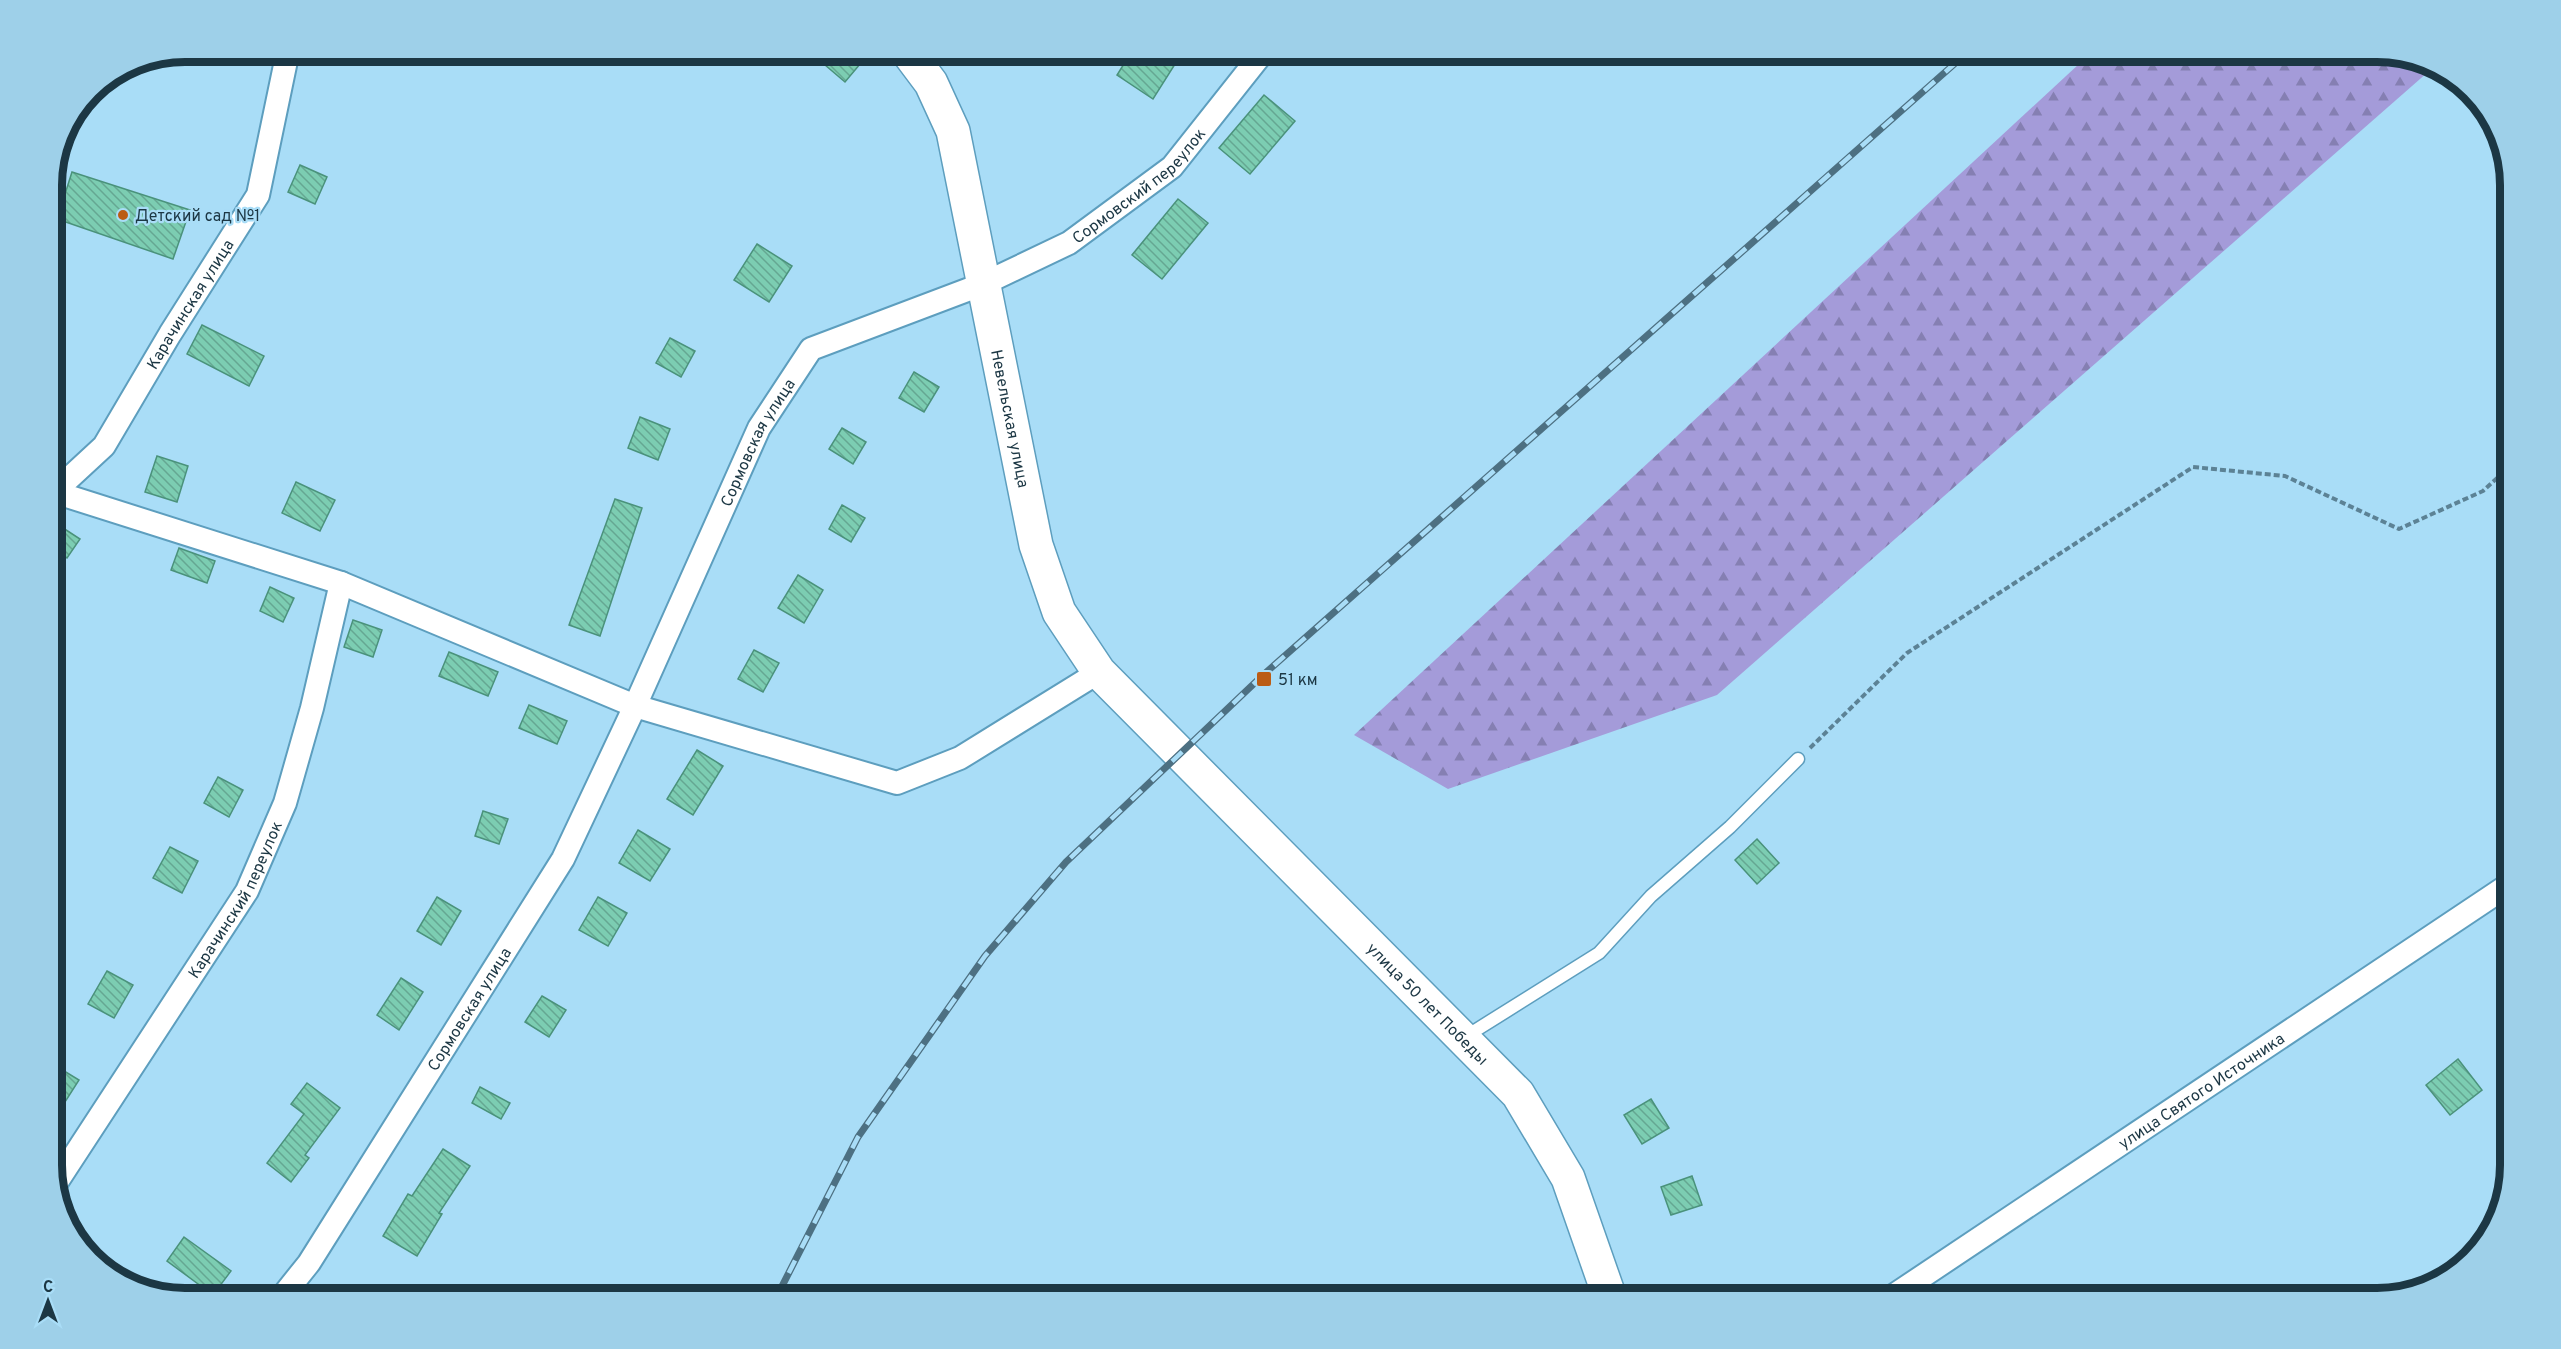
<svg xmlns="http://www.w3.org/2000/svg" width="2561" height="1349" font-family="Overpass,sans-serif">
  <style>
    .forest { fill: url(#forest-firs) }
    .building { fill: url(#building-back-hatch); stroke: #4a927b; stroke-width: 1.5 }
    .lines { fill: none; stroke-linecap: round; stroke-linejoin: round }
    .lane-casing { stroke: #5d9ebe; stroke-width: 15 }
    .street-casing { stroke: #5d9ebe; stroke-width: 26 }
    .secondary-casing { stroke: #5d9ebe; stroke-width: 36 }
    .path { stroke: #5c8295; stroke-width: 4; stroke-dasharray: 6 3; stroke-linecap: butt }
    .lane { stroke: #fff; stroke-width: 12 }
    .street { stroke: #fff; stroke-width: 22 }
    .secondary { stroke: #fff; stroke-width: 33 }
    .rail-casing { stroke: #4d7082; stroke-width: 7 }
    .rail { stroke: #a9ddf7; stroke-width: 4.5; stroke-dasharray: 14; stroke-linecap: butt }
    .poi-dot { fill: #bb5c15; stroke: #a9ddf7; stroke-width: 2 }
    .labels { text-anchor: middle; stroke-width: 4.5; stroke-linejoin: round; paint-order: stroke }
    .street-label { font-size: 16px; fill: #1c3744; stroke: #a9ddf7 }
    .poi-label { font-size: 16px; fill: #1c3744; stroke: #a9ddf7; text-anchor: start }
    .rim { fill: none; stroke: #1c3744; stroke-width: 8 }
  </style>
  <defs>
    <pattern id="forest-firs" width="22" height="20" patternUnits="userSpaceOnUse" patternTransform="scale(1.5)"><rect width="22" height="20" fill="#a49bd9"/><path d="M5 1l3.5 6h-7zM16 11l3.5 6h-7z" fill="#857fb2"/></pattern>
    <pattern id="building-back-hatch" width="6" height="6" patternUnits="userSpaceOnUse" patternTransform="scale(1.5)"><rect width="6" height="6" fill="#7ccdb2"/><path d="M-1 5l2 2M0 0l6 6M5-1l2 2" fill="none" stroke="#65a792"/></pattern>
  </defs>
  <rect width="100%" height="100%" fill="#a9ddf7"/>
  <polygon class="forest" points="2093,51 2377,51 2436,65 1717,695 1448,789 1354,735"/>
  <g class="building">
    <polygon points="837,51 871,51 845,82 825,65"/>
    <polygon points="1132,51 1162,51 1177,61 1153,99 1117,75"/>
    <polygon points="1264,95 1295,121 1250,174 1219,148"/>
    <polygon points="300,165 327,177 315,204 288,192"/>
    <polygon points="72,172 190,210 173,259 57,219"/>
    <polygon points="1178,199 1208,223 1162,279 1132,255"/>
    <polygon points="757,244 792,266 769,302 734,280"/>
    <polygon points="202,325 264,356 249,386 187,354"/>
    <polygon points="670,338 695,351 681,377 656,363"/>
    <polygon points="914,372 939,387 924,412 899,398"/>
    <polygon points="640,417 670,429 658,460 628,448"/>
    <polygon points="842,428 866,442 853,464 829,449"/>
    <polygon points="157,456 188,466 177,502 145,492"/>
    <polygon points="296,482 335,500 320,531 282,513"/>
    <polygon points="615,499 642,508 600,636 569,625"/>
    <polygon points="842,505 865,518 851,542 829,529"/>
    <polygon points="60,526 80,539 67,558 51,548 51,538"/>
    <polygon points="179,548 215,561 207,583 171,570"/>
    <polygon points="798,575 823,590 804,623 778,608"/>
    <polygon points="270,587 294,598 283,622 260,611"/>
    <polygon points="353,620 382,630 373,657 344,647"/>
    <polygon points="754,650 779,663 763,692 738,679"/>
    <polygon points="449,652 498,672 488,696 439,676"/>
    <polygon points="529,705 567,721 557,744 519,728"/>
    <polygon points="697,750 723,766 693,815 667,799"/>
    <polygon points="218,777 243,790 229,817 204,803"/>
    <polygon points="483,811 508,819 499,844 475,836"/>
    <polygon points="638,830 670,849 650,881 619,863"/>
    <polygon points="1757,839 1779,863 1757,884 1735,860"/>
    <polygon points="170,847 198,861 182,893 153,878"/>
    <polygon points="437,897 461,911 441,945 417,931"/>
    <polygon points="598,897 627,913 608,946 579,930"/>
    <polygon points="107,971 133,985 114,1018 88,1004"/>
    <polygon points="401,978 423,992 399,1030 377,1015"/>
    <polygon points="542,996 566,1010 549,1037 525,1022"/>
    <polygon points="2458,1059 2482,1090 2450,1115 2426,1085"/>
    <polygon points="51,1063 79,1080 51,1124"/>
    <polygon points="307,1083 340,1108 305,1155 309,1158 291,1182 267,1163 304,1114 291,1104"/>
    <polygon points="480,1087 510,1103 501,1119 472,1103"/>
    <polygon points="1651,1099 1669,1128 1642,1144 1624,1115"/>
    <polygon points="443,1149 470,1166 439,1213 442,1214 417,1256 383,1236 408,1194 412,1196"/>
    <polygon points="1692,1176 1702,1205 1671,1215 1661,1187"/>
    <polygon points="184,1237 231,1271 213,1295 167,1261"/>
  </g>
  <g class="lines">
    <g class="lane-casing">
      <polyline id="lane" points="1465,1037 1599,953 1651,896 1730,827 1798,759"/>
    </g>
    <g class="street-casing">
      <g id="street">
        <polyline points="51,491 341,583 635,706 897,783 960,758 1099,672"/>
        <path id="s1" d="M51 495 104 446 170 334 258 195 288 51"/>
        <path id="s2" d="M55 1185 247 891 285 803 312 708 341 583"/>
        <path id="s3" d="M281 1298 309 1263 563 859 635 706 759 428 811 349 983 284 1069 243 1172 167 1264 51"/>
        <path id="s4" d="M1890 1298 2510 884"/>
      </g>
    </g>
    <g class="secondary-casing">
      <g id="secondary">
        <path id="s5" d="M907 51 931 83 953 131 1036 545 1059 612 1099 672 1518 1094 1568 1178 1610 1298"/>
      </g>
    </g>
    <polyline class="path" points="1810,748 1907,653 2193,467 2285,476 2399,529 2483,491 2510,466"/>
    <use href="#lane" class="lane"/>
    <use href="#street" class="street"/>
    <use href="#secondary" class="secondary"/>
    <g class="rail-casing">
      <polyline id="rail" points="776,1298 858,1137 985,956 1066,862 1262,676 1969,51"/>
    </g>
    <use href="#rail" class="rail"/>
  </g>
  <g class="poi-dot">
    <circle cx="123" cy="215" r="6"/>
    <rect x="1256" y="671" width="16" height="16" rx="3"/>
  </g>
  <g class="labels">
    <g class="street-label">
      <text dy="6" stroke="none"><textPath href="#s3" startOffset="1460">Сормовский переулок</textPath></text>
      <text dy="6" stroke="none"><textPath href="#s1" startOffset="238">Карачинская улица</textPath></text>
      <text dy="6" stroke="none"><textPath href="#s5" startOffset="386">Невельская улица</textPath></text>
      <text dy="6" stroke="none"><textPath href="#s3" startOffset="982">Сормовская улица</textPath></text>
      <text dy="6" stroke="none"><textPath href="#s2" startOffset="338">Карачинский переулок</textPath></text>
      <text dy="6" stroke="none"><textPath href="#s5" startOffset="1125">улица 50 лет Победы</textPath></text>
      <text dy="6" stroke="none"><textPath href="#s3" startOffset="345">Сормовская улица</textPath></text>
      <text dy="6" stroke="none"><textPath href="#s4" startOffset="374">улица Святого Источника</textPath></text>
    </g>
    <g class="poi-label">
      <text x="135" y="221">Детский сад №1</text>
      <text x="1278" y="685">51 км</text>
    </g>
  </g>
  <path d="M0 0H2561V1349H0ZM185 62H2377A123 123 0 0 1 2500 185V1165A123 123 0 0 1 2377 1288H185A123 123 0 0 1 62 1165V185A123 123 0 0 1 185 62Z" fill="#9ed0e9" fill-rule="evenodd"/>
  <path class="rim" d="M185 62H2377A123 123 0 0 1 2500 185V1165A123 123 0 0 1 2377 1288H185A123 123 0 0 1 62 1165V185A123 123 0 0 1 185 62Z"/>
  <g transform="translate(48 1301)" stroke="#a9ddf7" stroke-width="4.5" paint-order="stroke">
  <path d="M0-4.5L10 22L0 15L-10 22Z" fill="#1c3744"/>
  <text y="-9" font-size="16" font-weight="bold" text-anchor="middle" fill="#1c3744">С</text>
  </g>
</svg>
